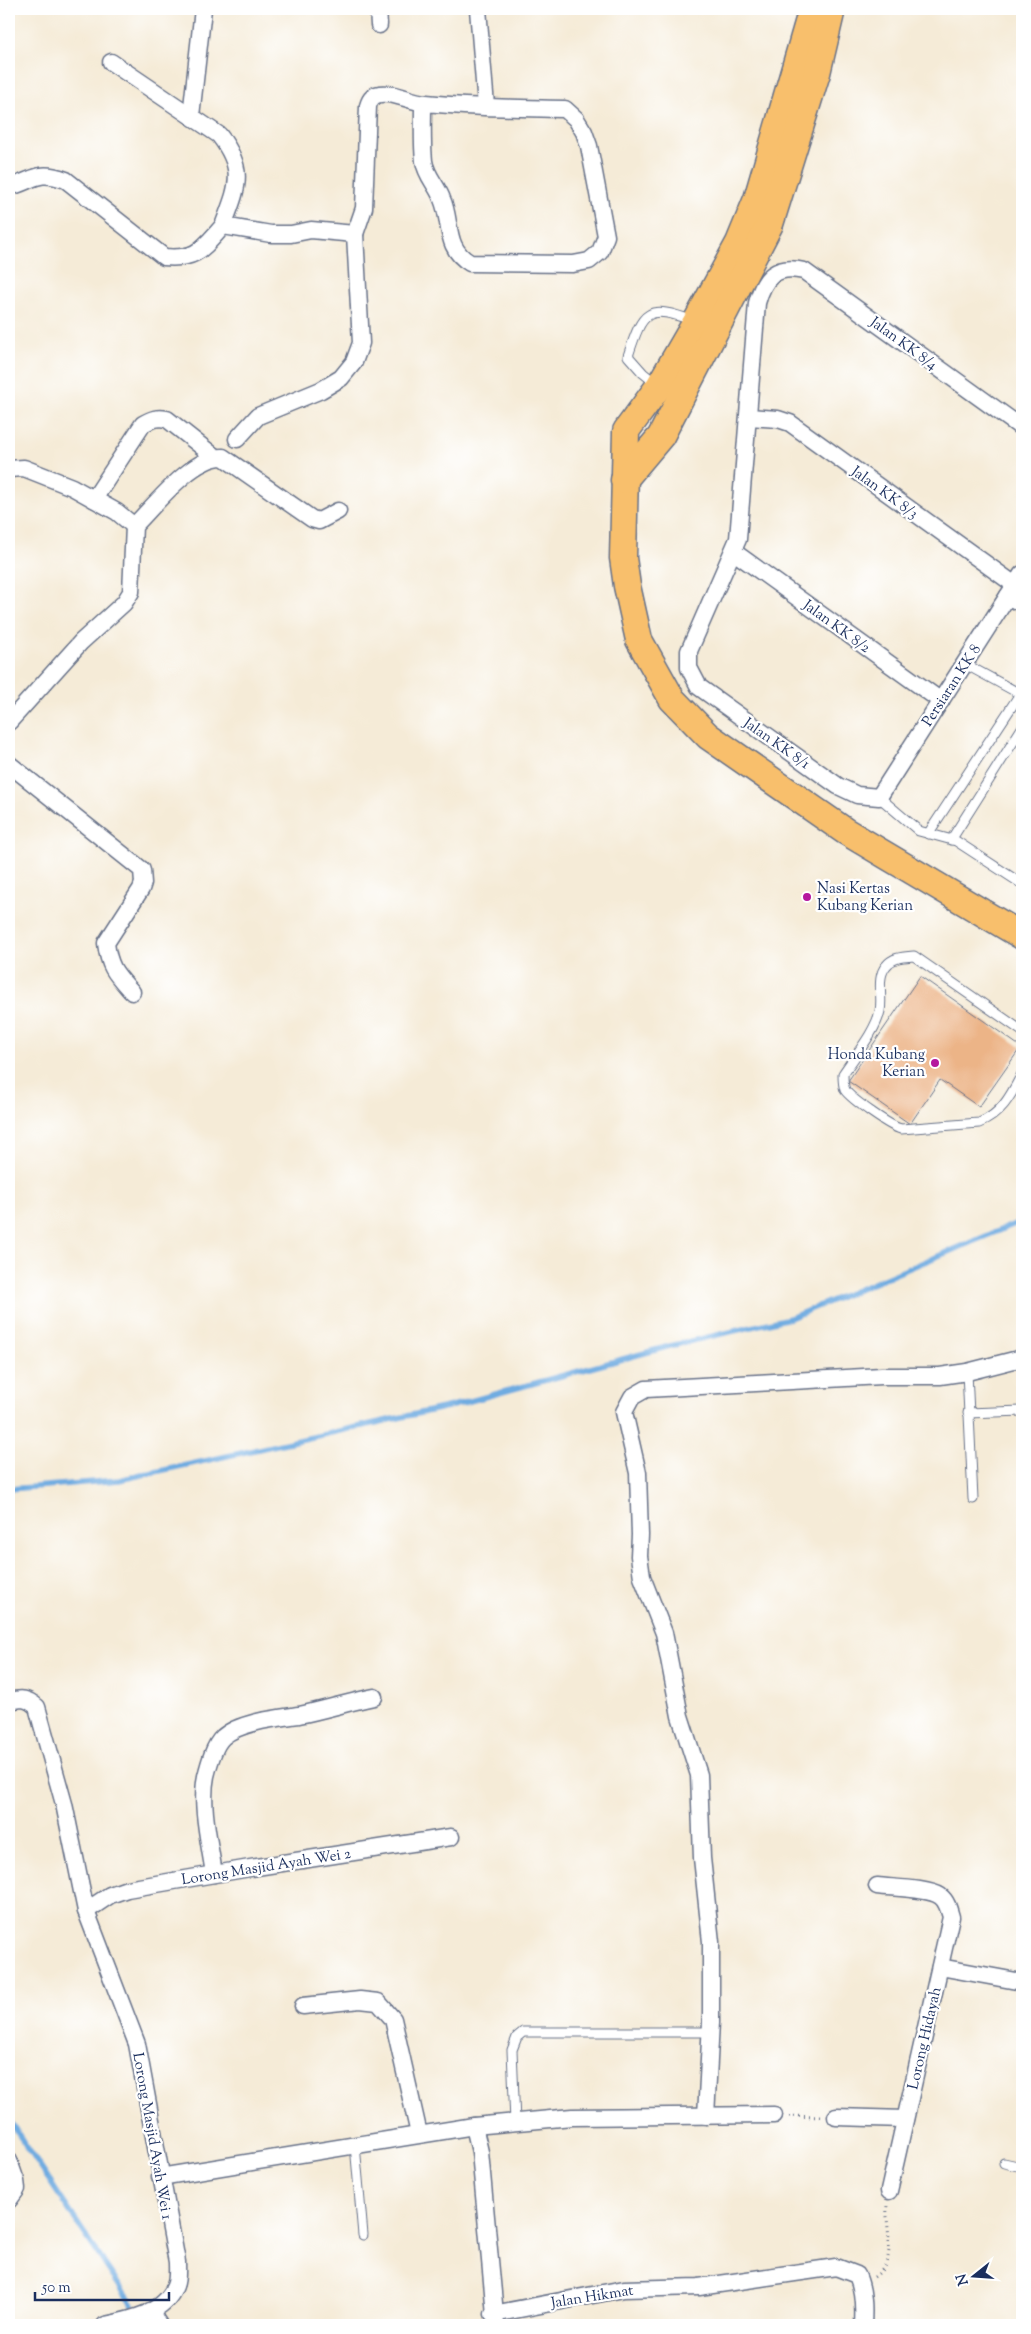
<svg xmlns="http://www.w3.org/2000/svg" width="1031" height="2334" font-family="'Sorts Mill Goudy',serif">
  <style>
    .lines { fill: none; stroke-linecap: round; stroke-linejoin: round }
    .stream { stroke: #6face1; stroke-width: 5.5 }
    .building { fill: #ecb487 }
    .service-casing { stroke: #677188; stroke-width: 11 }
    .minor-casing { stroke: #677188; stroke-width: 19 }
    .primary-casing { stroke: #677188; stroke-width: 29 }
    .path { stroke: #677188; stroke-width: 3; stroke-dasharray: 1 4; stroke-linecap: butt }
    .service { stroke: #fff; stroke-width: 9 }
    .minor { stroke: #fff; stroke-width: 16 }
    .primary { stroke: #f8bf6c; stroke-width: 26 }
    .poi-dot { fill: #b5179e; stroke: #fff; stroke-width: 2 }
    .labels { text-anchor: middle; stroke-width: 4.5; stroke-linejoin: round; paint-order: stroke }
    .street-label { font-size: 15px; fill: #1b2f5e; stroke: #fff }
    .poi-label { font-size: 15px; fill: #1b2f5e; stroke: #fff; text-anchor: start }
  </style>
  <rect width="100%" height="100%" fill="#fff"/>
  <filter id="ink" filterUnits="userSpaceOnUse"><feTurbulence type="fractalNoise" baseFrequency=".02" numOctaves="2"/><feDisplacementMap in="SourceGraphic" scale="10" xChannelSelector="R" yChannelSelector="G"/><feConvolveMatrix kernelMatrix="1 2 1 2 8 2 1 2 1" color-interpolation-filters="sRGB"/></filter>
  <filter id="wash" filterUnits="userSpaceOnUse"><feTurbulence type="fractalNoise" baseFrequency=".0096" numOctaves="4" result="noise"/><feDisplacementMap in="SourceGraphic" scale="20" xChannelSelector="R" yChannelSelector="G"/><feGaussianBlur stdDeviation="1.12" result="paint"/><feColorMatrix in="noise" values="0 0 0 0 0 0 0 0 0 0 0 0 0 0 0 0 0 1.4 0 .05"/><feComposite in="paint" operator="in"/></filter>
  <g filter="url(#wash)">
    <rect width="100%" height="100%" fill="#f5ebd7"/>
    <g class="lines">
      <g class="stream">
        <polyline points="9,1489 119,1480 452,1406 670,1346 790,1318 1022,1221"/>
        <polyline points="9,2120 132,2305"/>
      </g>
    </g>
    <g id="blocks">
      <polygon class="building" points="920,976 1021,1047 979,1107 940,1080 910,1124 848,1081"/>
    </g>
  </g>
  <g filter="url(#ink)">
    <use href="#blocks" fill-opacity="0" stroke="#677188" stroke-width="1"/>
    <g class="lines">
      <g class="service-casing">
        <g id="service">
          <path d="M658 385 643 373 628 356C643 310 647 304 694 321"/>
          <polyline points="965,664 1022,695"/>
          <polyline points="879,797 919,831 956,841 1022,884"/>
          <polyline points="928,834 1020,694"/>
          <polyline points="951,840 1022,728"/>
          <path d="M1022 1031 914 956C903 957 893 957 886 966 876 978 883 997 880 1011 876 1031 854 1057 843 1074 843 1080 843 1085 845 1090 851 1099 891 1127 901 1129L979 1123C1002 1114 1011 1095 1022 1074"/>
          <polyline points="967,1372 973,1499"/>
          <polyline points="968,1413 1022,1411"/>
          <polyline points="515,2122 512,2050 517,2037 523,2032 710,2032"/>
          <polyline points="355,2145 363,2235"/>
          <polyline points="1004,2163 1022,2167"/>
        </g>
      </g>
      <g class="minor-casing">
        <g id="minor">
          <polyline points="378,9 379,25"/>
          <polyline points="478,9 486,106"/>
          <path d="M111 62 219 135C247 171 237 188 223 226"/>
          <polyline points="191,116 203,9"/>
          <path d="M9 187C34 181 36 169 66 180L164 257C197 260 202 249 223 226L271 234H291L311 230 355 234 364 208 368 106C370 99 373 95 380 94 395 92 411 102 426 103 472 108 519 108 565 109L576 119 584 132 589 146 606 236 600 252 589 261 573 264 470 263C444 248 452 222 442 199 437 185 426 176 424 161 422 142 423 122 423 103"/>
          <polyline points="749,417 778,419 790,423 1015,585"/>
          <path d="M1022 428 804 271C776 264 764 277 757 303L738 539 689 651V668L699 687 838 786 857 795 879 797 1022 574"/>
          <polyline points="237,439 258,416 321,390 341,378 354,362 361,343 355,234"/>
          <polyline points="9,469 24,468 72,487 117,512 134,526"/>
          <path d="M94 499 143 424C152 419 157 417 167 419L215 457"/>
          <polyline points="734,552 941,701"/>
          <polyline points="1008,596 1022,604"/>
          <path d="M9 722 81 642 124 603 131 592 134 526C155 505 192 457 223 457L312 519 319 521 338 511"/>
          <path d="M9 764 142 870 143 883 141 889 106 943C109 968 116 974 132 992"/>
          <path d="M9 1701C22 1698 27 1698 37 1707L64 1804 86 1911 137 2044 177 2262C177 2269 178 2279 175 2286 165 2313 130 2320 105 2325"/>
          <path d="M214 1874C210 1845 200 1805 206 1776 209 1764 214 1745 223 1737 239 1722 278 1718 299 1715 324 1710 349 1702 374 1697"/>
          <path d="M877 1886C892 1888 928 1888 940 1896 947 1901 949 1910 951 1917L889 2191"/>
          <polyline points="86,1911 110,1895 127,1889 244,1869 451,1837"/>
          <polyline points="940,1967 1022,1982"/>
          <polyline points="303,2006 360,2000 378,2002 393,2019 419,2134"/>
          <polyline points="706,2116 711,2022 711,1942 702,1858 699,1775 680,1716 664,1633 642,1577 639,1556 640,1535 638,1473 624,1412 632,1397 646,1389 882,1376 940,1376 967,1372 1022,1358"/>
          <polyline points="836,2117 905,2119"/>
          <polyline points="474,2126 480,2152 496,2325"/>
          <polyline points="9,2161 16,2181 17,2189 9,2200"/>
          <polyline points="160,2177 474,2126 572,2117 774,2115"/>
          <polyline points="150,2311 159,2325"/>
          <path d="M493 2314 624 2289 699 2287 836 2267 857 2275C864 2291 864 2308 863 2325"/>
        </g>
      </g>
      <g class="primary-casing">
        <g id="primary">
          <polyline points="812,9 757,199 739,243 696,322 659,386 626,431 623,558 627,586 639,640 672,699 708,736 845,831 1022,936"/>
          <polyline points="624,480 661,436 770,224 817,73 832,9"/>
        </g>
      </g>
      <g class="path">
        <polyline points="789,2116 820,2117"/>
        <path d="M874 2277C899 2260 885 2230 887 2206"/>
      </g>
      <use href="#service" class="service"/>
      <use href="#minor" class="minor"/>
      <use href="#primary" class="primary"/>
    </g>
  </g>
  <g class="poi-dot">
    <circle cx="807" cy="897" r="5"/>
    <circle cx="935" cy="1063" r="5"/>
  </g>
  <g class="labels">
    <g class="street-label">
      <text transform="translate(904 343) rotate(36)" y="5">Jalan KK 8/4</text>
      <text transform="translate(885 492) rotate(36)" y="5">Jalan KK 8/3</text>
      <text transform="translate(837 626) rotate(36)" y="5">Jalan KK 8/2</text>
      <text transform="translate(951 685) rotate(-57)" y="5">Persiaran KK 8</text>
      <text transform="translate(777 743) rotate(35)" y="5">Jalan KK 8/1</text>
      <text transform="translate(266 1866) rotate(-9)" y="5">Lorong Masjid Ayah Wei 2</text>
      <text transform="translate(924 2038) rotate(-77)" y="5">Lorong Hidayah</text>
      <text transform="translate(153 2136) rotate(80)" y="5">Lorong Masjid Ayah Wei 1</text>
      <text transform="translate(592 2296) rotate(-9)" y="5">Jalan Hikmat</text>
    </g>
    <g class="poi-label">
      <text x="817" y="893">Nasi Kertas<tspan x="817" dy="17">Kubang Kerian</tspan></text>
      <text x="925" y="1059" text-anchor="end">Honda Kubang<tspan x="925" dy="17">Kerian</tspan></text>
    </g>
  </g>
  <rect width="1031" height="2334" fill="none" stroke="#fff" stroke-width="30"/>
  <g transform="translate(974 2276) rotate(253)" stroke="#ffffff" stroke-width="4" paint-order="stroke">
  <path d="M0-4L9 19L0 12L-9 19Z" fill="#1b2f5e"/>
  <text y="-8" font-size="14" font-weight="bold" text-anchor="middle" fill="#1b2f5e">N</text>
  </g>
  <path d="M35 2292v8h134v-8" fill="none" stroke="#1b2f5e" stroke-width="2.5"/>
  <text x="42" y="2292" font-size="15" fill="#1b2f5e" stroke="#ffffff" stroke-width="4" paint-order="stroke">50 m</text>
</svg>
